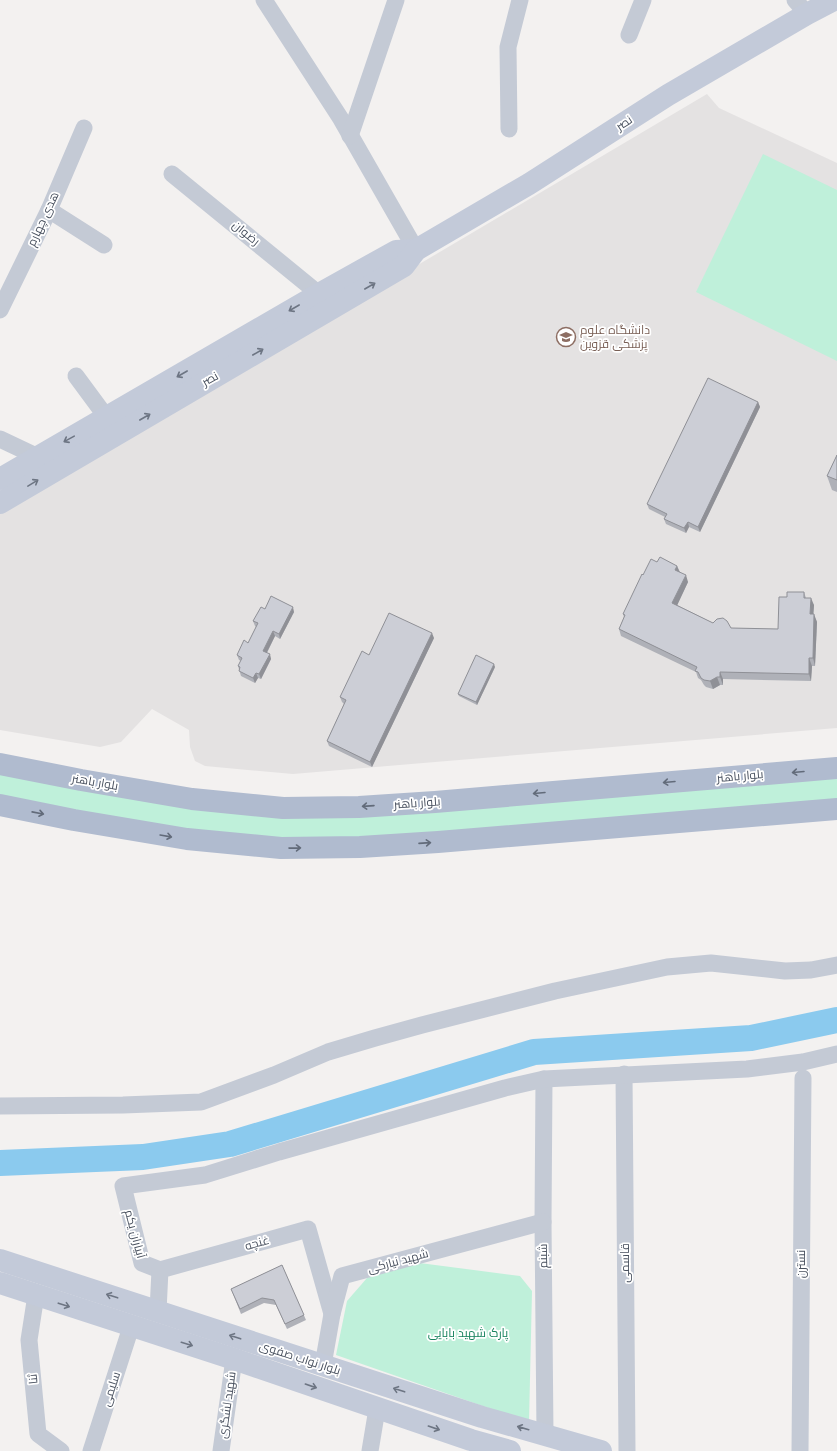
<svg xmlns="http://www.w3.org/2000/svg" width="837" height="1451" font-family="'Noto Sans',Cairo,sans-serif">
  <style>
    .education { fill: #e4e2e2 }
    .green { fill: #bff0da }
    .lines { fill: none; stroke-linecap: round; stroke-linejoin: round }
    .river { stroke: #8bcaee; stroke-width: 26 }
    .street { stroke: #c4cad5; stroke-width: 17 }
    .secondary { stroke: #c3cad9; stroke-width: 22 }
    .primary { stroke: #b0bbcf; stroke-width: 22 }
    .wall { fill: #afb1b8 }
    .shaded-wall { fill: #8f9096 }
    .building { fill: #ccced6; stroke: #8f9096 }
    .oneway { stroke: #6d7583 }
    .oneway2 { stroke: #626b7a }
    .labels { text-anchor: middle; stroke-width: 3.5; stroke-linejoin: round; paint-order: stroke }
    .street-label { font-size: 12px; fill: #48505e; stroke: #fff }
    .education-label { font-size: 12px; fill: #785e54; stroke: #fff; text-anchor: start }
    .park-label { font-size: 12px; fill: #16825d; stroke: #fff }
  </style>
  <rect width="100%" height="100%" fill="#f3f1f0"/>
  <polygon class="education" points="707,94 719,108 837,163 837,728 293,774 205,766 195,761 190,747 189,730 152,709 121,742 100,747 0,730 0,512"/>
  <g class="green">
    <polygon points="763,154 837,190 837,361 696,292"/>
    <polygon points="0,764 283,808 837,768 837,809 281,848 0,805"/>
    <polygon points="412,1262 520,1276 532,1291 529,1422 336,1355 347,1301 367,1278"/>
  </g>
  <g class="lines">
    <polyline class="river" points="0,1163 143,1157 230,1144 534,1052 751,1038 837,1020"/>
    <g class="street">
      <polyline points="264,0 341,119 416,250"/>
      <polyline points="795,0 807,14"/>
      <polyline points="629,35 643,0"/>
      <polyline points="509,129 508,47 520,0"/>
      <polyline points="350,136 396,0"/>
      <polyline points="172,174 319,294"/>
      <polyline points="49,210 104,245"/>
      <polyline points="0,310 49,210 84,128"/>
      <polyline points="76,376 107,418"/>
      <polyline points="0,439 38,457"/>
      <polyline points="624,1074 627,1451"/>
      <polyline points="544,1079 543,1222 545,1434"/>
      <polyline points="0,1106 123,1105 201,1102 274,1075 328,1052 375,1038 422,1025 555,991 667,967 711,963 785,971 811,970 837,965"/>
      <polyline points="160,1270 142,1263 123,1186 205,1175 279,1152 505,1088 544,1079 747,1069 803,1062 837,1054"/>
      <polyline points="36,1295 29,1340 38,1434 61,1451"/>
      <polyline points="158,1311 160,1270 308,1229 332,1314"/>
      <polyline points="323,1365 332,1314 342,1276 543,1222"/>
      <polyline points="91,1451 131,1327"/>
      <polyline points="221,1451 234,1359"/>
      <polyline points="370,1451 377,1409"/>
      <polyline points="800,1451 803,1078"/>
    </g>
    <g class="secondary">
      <polyline points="0,479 319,294 396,251 416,250"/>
      <polyline points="0,503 404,266 416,250 529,184 668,95 807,14 834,0"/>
      <polyline points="0,1260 482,1417 601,1451"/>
      <polyline points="0,1283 234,1359 471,1440 510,1451"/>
    </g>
    <g class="primary">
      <polyline points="0,764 81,780 192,799 283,808 359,807 435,802 837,768"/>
      <polyline points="0,805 74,820 187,839 281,848 360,847 438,842 837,809"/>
    </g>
  </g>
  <g class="wall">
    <polygon points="758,402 760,407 700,532 689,527 686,533 666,524 664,519 665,517 649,509 647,504"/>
    <polygon points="837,455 837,492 832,490 827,476"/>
    <polygon points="657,562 677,566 680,572 688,582 677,605 713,623 731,628 778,629 787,597 804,592 806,598 814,605 813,614 817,622 815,666 812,666 811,681 723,679 723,685 720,685 713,689 706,687 704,685 701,680 698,678 696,672 621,636 619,629 624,617 623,614"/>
    <polygon points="265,609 294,612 280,639 275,636 267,653 271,659 261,679 258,678 255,683 241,676 238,666 241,661 239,660 237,655 248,643 256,627 255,626 253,621"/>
    <polygon points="434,638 372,767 329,746 327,741 344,704 342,702 340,697 369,655"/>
    <polygon points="495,667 477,705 459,696 458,694"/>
    <polygon points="282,1265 306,1320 287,1329 276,1305 264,1303 241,1314 231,1289"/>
  </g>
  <g class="shaded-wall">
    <polygon points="758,402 760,407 700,532 698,527"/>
    <polygon points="688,522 689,527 686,533 684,528"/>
    <polygon points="677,566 680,573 675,570"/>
    <polygon points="686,575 688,582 675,610 672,603"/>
    <polygon points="811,598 814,605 813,622 810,614"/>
    <polygon points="293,607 294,612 280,639 279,634"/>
    <polygon points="814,614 817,622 815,666 813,658"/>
    <polygon points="273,631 275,636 265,656 263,651"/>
    <polygon points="432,633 434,638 372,767 370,762"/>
    <polygon points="270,654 271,659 261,679 259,674"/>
    <polygon points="809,658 812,666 811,681 809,674"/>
    <polygon points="494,664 495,667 477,705 476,702"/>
    <polygon points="720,672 723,679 723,685 720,677"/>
    <polygon points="256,673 258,678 255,683 253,678"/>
    <polygon points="717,677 720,685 713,689 710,681"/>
  </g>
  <g class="building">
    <polygon points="708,378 758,402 698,527 688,522 684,528 664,519 667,514 647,504"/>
    <polygon points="837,455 837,480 827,476"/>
    <polygon points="660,557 677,566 675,570 686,575 672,603 713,623 717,619 723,618 727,621 731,628 778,629 779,597 787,597 787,592 804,592 804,598 811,598 810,614 814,614 813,658 809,658 809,674 720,672 720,677 717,677 710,681 704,680 701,678 698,672 695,671 697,667 619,629 625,615 623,614 642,574 643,575 651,559 657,562"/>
    <polygon points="271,596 293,607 279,634 273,631 263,651 270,654 259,674 256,673 253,678 239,671 240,667 238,666 242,658 237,655 244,640 248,643 258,623 253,621 261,607 265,609"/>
    <polygon points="389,613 432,633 370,762 327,741 346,700 340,697 362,651 369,655"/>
    <polygon points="476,655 494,664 476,702 458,694"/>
    <polygon points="282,1265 304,1315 285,1324 274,1300 262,1298 240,1309 231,1289"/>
  </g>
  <defs><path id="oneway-shaft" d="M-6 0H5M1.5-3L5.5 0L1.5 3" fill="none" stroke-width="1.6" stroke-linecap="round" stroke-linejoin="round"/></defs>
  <g class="oneway">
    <use href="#oneway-shaft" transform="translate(370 286) rotate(-30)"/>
    <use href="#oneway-shaft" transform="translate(294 308) rotate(150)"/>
    <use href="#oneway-shaft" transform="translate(258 352) rotate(-30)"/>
    <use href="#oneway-shaft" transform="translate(182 374) rotate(150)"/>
    <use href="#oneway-shaft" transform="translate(145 417) rotate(-30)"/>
    <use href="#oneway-shaft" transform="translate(69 439) rotate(151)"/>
    <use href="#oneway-shaft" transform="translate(33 483) rotate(-31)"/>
    <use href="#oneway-shaft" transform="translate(112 1296) rotate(-162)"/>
    <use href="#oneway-shaft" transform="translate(64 1305) rotate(18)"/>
    <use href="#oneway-shaft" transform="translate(235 1337) rotate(-162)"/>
    <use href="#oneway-shaft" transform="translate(187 1344) rotate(17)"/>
    <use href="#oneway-shaft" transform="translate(311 1386) rotate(19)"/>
    <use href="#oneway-shaft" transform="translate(399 1390) rotate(-162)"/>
    <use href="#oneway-shaft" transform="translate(434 1428) rotate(19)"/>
    <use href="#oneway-shaft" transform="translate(523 1428) rotate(-164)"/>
  </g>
  <g class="oneway2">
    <use href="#oneway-shaft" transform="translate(798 772) rotate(175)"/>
    <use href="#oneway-shaft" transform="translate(669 782) rotate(175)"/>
    <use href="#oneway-shaft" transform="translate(539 793) rotate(175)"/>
    <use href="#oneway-shaft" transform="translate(368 806) rotate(176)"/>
    <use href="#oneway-shaft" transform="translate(38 813) rotate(11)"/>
    <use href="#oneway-shaft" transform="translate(166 836) rotate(10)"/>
    <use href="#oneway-shaft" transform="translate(425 843) rotate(-4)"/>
    <use href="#oneway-shaft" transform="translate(295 848) rotate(-1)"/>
  </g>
  <defs>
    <g id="university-ring" transform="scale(1)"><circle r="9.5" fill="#fff" stroke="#8d6e63" stroke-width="1.5"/><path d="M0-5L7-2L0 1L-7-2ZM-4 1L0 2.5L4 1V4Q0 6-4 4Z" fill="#8d6e63"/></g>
  </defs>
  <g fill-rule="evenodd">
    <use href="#university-ring" x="566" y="337"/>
  </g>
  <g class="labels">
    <g class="street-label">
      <text transform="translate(624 123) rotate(-33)" y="4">نصر</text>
      <text transform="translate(43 219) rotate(-65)" y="4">هدی چهارم</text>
      <text transform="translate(246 233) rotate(39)" y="4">رضوان</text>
      <text transform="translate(210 379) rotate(-30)" y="4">نصر</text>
      <text transform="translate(740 776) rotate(-5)" y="4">بلوار باهنر</text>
      <text transform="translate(95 782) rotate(10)" y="4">بلوار باهنر</text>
      <text transform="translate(417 803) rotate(-4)" y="4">بلوار باهنر</text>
      <text transform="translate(135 1234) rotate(75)" y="4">آبیاران یکم</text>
      <text transform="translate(257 1243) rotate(-16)" y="4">غنچه</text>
      <text transform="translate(543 1256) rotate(-91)" y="4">شبنم</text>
      <text transform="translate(398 1261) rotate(-15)" y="4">شهید نیارکی</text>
      <text transform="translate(625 1263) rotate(-90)" y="4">قاسمی</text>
      <text transform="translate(801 1264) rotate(-90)" y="4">نسترن</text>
      <text transform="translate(300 1358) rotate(18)" y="4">بلوار نواب صفوی</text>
      <text transform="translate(33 1379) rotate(-96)" y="4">ثنا</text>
      <text transform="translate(111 1389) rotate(-72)" y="4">سلیمی</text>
      <text transform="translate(227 1405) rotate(-82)" y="4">شهید لشگری</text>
    </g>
    <g class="education-label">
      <text x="580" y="334">دانشگاه علوم<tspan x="580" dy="14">پزشکی قزوین</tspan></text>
    </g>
    <g class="park-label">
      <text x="468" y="1337">پارک شهید بابایی</text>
    </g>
  </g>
</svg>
